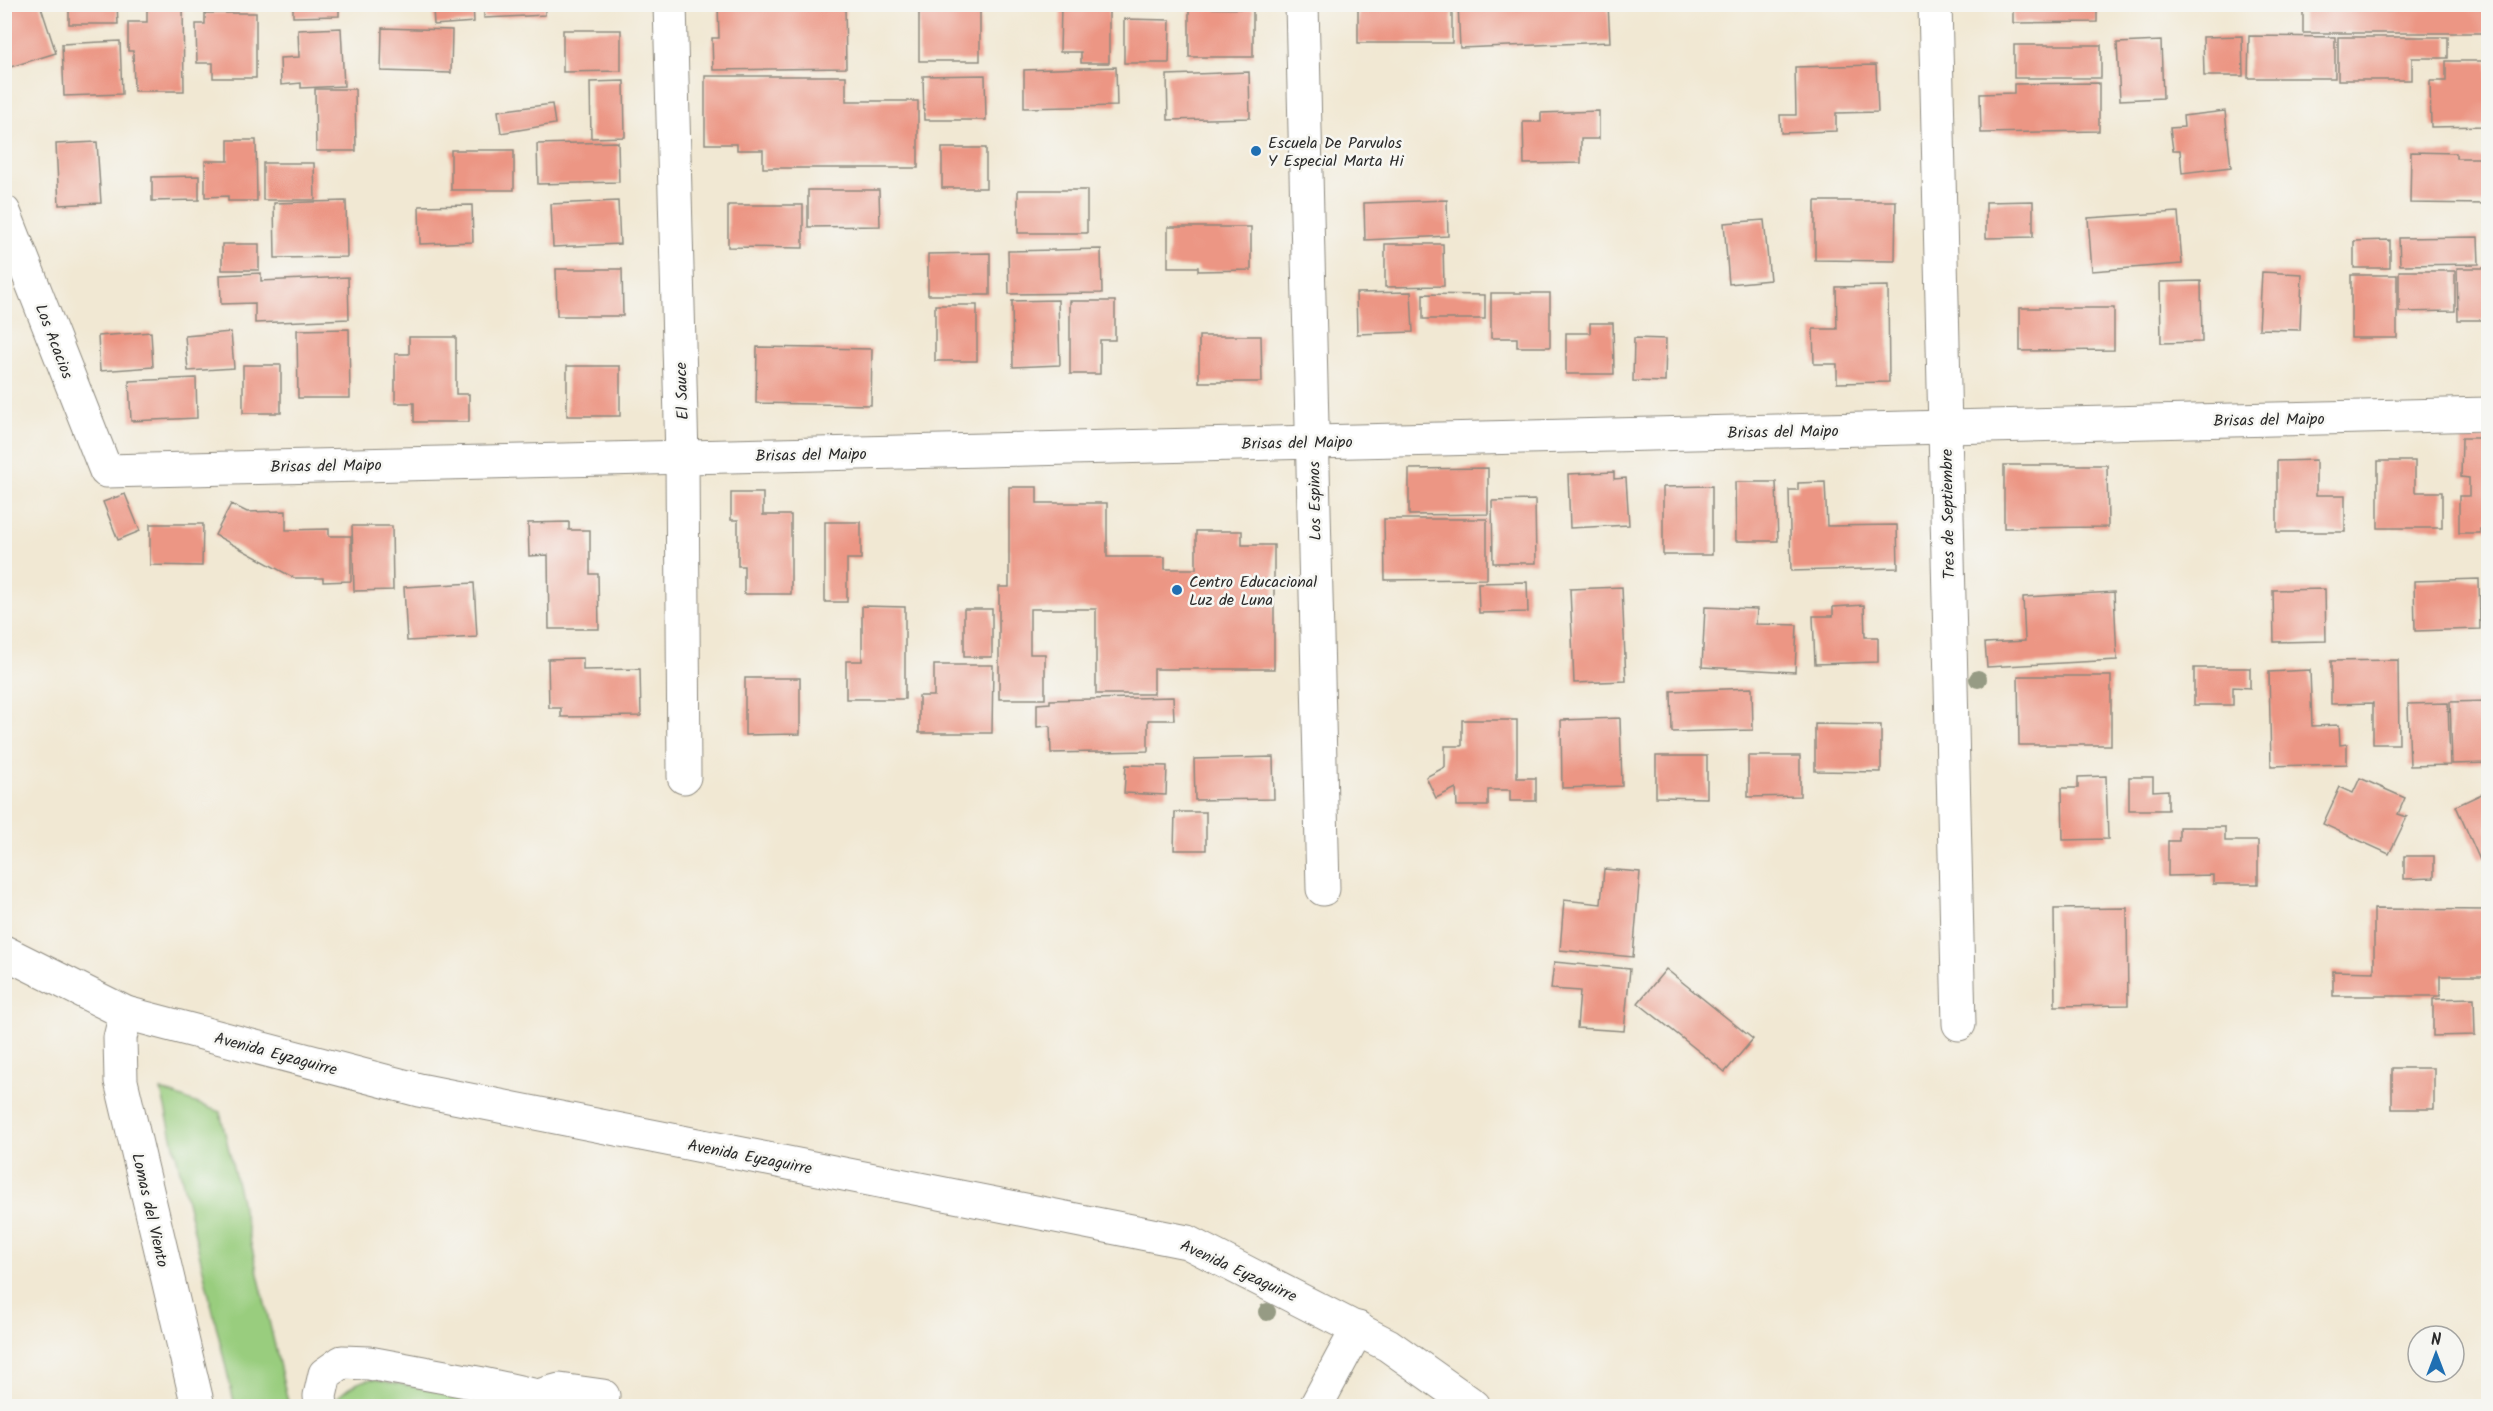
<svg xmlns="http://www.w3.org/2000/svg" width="2493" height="1411" font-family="Kalam,sans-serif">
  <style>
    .green { fill: #99cd7e; stroke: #627c54; stroke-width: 1.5 }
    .building { fill: #ec9684 }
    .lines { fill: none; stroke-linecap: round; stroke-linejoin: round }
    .minor-casing { stroke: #8e8a7f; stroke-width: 35 }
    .minor { stroke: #fff; stroke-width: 33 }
    .tree { fill: #969b84 }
    .poi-dot { fill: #1f6fb2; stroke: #f6f6f2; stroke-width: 2 }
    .labels { text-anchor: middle; stroke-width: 5; stroke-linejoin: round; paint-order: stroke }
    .poi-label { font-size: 16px; fill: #2b2b2b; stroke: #f6f6f2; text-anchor: start }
    .street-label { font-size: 16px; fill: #2b2b2b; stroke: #f6f6f2 }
  </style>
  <rect width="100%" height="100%" fill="#f6f6f2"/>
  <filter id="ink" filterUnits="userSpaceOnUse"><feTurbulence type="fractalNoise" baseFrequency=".0167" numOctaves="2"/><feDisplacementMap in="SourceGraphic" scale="12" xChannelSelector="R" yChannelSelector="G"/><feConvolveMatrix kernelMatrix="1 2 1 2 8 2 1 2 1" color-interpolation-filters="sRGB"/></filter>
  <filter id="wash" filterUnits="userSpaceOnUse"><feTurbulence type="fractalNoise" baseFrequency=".008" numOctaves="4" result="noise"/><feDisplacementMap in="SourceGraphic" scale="24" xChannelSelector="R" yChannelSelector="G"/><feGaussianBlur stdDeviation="1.35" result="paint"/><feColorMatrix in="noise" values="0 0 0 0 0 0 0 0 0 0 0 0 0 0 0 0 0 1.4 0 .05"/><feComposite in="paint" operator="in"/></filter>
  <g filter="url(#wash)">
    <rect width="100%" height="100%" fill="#f1e8d3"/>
    <g class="green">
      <polygon points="161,1090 220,1112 289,1406 235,1406"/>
      <path d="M373 1379 521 1406H336L335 1400C346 1389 357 1381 373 1379Z"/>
    </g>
    <g id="blocks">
      <g class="building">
        <polygon points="4,4 40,4 56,53 4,69"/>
        <polygon points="69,4 117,4 118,24 69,24"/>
        <polygon points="147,4 183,4 184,91 134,91 133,51 128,51 128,22 147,22"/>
        <polygon points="293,4 339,4 339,16 293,17"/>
        <polygon points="404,4 473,4 474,22 434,25 433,8 405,9"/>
        <polygon points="484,4 545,4 545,15 484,18"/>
        <polygon points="718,4 845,4 846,68 713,70 712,38 719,38"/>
        <rect x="919" y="4" width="61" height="57"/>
        <rect x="1358" y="4" width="94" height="39"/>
        <polygon points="1458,4 1608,4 1610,42 1460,48"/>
        <polygon points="2013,4 2097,4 2097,22 2013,23"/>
        <rect x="2303" y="4" width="185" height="29"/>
        <polygon points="1061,5 1109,5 1109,63 1081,63 1081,52 1060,52"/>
        <polygon points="1189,8 1253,9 1253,57 1189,57"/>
        <polygon points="205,13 256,13 256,78 213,78 213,63 197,63 196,24 205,24"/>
        <polygon points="1124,19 1170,20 1169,63 1124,63"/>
        <polygon points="341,28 344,86 301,88 301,83 281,85 280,58 299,57 298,30"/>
        <polygon points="382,28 452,30 451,73 381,71"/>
        <polygon points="563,30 621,30 621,71 563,72"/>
        <polygon points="2242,36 2243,76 2204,76 2203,37"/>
        <polygon points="2249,36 2335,37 2335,78 2248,78"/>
        <polygon points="2338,37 2448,37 2448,58 2412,58 2412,80 2338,80"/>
        <polygon points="120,41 122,94 64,96 62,44"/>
        <polygon points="2161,41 2163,98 2120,100 2117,43"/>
        <rect x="2014" y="45" width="87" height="33"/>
        <polygon points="2446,61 2488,61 2488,126 2431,127 2430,81 2446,81"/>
        <polygon points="1876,65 1878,112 1836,113 1836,131 1781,133 1780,115 1796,115 1795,67"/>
        <polygon points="1116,67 1117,106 1024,108 1024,70"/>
        <polygon points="1249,72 1250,118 1168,120 1167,75"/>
        <polygon points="985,75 986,120 924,120 923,76"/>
        <polygon points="705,76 846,76 846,101 918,101 918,168 763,168 763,150 737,150 737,144 705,144"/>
        <polygon points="624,81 625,137 591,138 590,82"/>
        <polygon points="2099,83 2099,131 1981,133 1980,94 2014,93 2014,84"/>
        <polygon points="315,89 355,89 356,151 316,151"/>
        <polygon points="552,104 555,124 501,133 498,111"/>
        <polygon points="1599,111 1599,139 1581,139 1581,163 1524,164 1523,122 1541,122 1541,113"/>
        <polygon points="2225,111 2231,167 2182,173 2180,150 2173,150 2170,128 2184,127 2183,116"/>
        <polygon points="228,140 256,140 257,201 228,201 228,196 205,197 205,161 228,161"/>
        <polygon points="97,142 101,203 59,205 56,144"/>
        <polygon points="618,142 619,182 538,184 537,144"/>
        <rect x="942" y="148" width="44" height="40"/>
        <rect x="451" y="150" width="63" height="40"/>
        <polygon points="2411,152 2456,153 2456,158 2488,158 2488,204 2410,203"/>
        <polygon points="263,163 314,163 315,200 263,200"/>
        <polygon points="199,176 199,200 152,201 152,177"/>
        <polygon points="808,190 879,190 880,226 808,227"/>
        <rect x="1018" y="190" width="69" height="43"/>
        <polygon points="1447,200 1448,236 1365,240 1364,203"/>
        <polygon points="346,201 347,257 275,258 274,203"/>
        <polygon points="618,201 620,244 553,247 551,204"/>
        <polygon points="1815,201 1896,201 1895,261 1815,260"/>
        <polygon points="2033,201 2033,237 1986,238 1986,202"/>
        <polygon points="472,205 473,242 420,244 419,206"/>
        <polygon points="728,205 803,205 803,248 728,247"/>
        <polygon points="2178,212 2182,264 2092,271 2088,218"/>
        <polygon points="1764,220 1770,280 1729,284 1724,223"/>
        <polygon points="1168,227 1251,227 1251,270 1198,271 1198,267 1168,267"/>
        <polygon points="2478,237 2479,264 2400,265 2399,238"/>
        <polygon points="2390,240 2390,268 2354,268 2354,241"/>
        <rect x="222" y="244" width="37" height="26"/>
        <polygon points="1385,244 1443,244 1444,286 1385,287"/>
        <polygon points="1101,249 1102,293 1009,294 1008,251"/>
        <polygon points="990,253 990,295 928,295 928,254"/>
        <polygon points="2457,268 2488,268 2488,320 2458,320"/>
        <polygon points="556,269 622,269 623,316 557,316"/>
        <polygon points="2399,271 2455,271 2455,311 2399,312"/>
        <polygon points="2262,272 2302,274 2300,330 2259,329"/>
        <polygon points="261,273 261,281 348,277 349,319 255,323 255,303 221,304 220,275"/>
        <rect x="2351" y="275" width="46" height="63"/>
        <polygon points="2201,281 2202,342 2161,343 2160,282"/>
        <polygon points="1888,286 1889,382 1837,383 1837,364 1814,364 1813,329 1837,329 1836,287"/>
        <polygon points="1411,292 1413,332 1357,334 1356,293"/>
        <polygon points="1491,293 1550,293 1550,347 1517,347 1517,338 1491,338"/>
        <polygon points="1423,294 1485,295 1485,319 1423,319"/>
        <polygon points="1058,300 1060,365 1013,367 1012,301"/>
        <polygon points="1070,301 1115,301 1115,340 1100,340 1100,374 1070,374"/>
        <rect x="935" y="305" width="42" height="56"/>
        <polygon points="2020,308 2114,308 2114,350 2020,351"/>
        <polygon points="1590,323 1613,323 1614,374 1566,374 1566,333 1590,333"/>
        <polygon points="349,329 350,398 298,398 297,330"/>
        <polygon points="151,332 153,367 100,371 98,336"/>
        <polygon points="231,332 234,368 188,371 185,336"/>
        <polygon points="1199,336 1261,336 1262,382 1199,382"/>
        <polygon points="409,337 456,337 456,394 469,394 469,422 414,422 414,403 395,403 395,354 409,354"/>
        <polygon points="1634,338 1666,339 1665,382 1633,381"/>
        <polygon points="757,347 872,349 871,405 756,403"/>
        <rect x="243" y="365" width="38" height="48"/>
        <rect x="567" y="366" width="53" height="50"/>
        <polygon points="196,378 197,418 131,421 129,381"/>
        <polygon points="2462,438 2488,438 2488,529 2480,529 2480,533 2459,533 2459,496 2469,496 2469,478 2461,477"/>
        <polygon points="2316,460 2316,495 2345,495 2345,532 2277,532 2277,461"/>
        <polygon points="2378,461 2415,461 2415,492 2442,492 2442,528 2378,528"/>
        <polygon points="2004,465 2107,465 2108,527 2004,528"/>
        <polygon points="1488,468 1488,514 1409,515 1409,469"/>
        <polygon points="1614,472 1614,479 1626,478 1629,525 1570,528 1568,474"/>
        <polygon points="1735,482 1776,482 1778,541 1736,541"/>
        <polygon points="1825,482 1827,526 1897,525 1898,568 1791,571 1789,490 1798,490 1798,483"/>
        <polygon points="1712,486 1712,555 1663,555 1663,487"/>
        <polygon points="1009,487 1037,487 1037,503 1107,503 1107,557 1165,557 1165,569 1196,569 1196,531 1242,531 1242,545 1274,545 1274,669 1154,669 1154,694 1096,694 1096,609 1030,609 1030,654 1045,654 1045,699 999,699 999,587 1009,587"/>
        <polygon points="731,493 763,493 763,515 791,515 791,594 744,594 744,566 738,566 738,520 731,520"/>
        <polygon points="125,494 140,531 118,540 103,502"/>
        <polygon points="1535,500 1536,563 1493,563 1492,501"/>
        <polygon points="231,504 247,512 286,511 286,530 329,529 329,536 351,536 351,581 323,582 323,578 294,578 215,535"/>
        <polygon points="1384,519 1487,519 1487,579 1385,580"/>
        <polygon points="569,522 569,530 590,530 590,574 598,574 599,629 549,629 548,555 529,556 528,523"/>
        <polygon points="825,522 861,522 861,559 847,559 847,602 825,602"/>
        <polygon points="150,524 203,524 202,566 150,565"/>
        <polygon points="352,526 392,526 393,590 354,591"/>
        <polygon points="2479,579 2480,629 2415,631 2414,581"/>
        <polygon points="1527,582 1528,612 1479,613 1478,583"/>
        <polygon points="474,583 477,637 407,641 404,587"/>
        <polygon points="1622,587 1626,681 1574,683 1570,589"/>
        <polygon points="2325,589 2326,641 2274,642 2273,590"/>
        <polygon points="2114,592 2117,660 1987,667 1985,643 2025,641 2023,597"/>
        <polygon points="1864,605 1865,637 1878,637 1878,662 1815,664 1813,616 1833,616 1833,607"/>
        <polygon points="862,606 905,607 905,699 846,699 846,661 862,661"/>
        <polygon points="1705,607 1757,609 1756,624 1797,625 1795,672 1702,667"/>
        <rect x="964" y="609" width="28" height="48"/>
        <polygon points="583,658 583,670 640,669 641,716 561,717 561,708 549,708 548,659"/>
        <polygon points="2398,660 2399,744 2373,744 2373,703 2331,704 2331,661"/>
        <polygon points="934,665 993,665 992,733 919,733 919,696 934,696"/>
        <polygon points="2194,668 2250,668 2250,688 2233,687 2233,705 2194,705"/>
        <polygon points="2310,670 2312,726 2339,725 2340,745 2347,744 2347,764 2271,766 2269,672"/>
        <polygon points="2018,676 2111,676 2111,745 2019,745"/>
        <polygon points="745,678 800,678 800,734 745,735"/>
        <polygon points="1752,688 1753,730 1672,732 1671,691"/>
        <polygon points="1173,697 1174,720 1148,720 1148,751 1051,753 1050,726 1037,727 1037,704 1050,703 1050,700"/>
        <polygon points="2488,701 2488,763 2452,764 2450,702"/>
        <polygon points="2448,703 2450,765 2410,766 2408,704"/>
        <polygon points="1620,718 1622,786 1562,788 1561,720"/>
        <polygon points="1462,720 1517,720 1517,778 1536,778 1536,801 1510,801 1510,790 1488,790 1488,806 1457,806 1456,788 1436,798 1426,777 1445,767 1445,746 1462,746"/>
        <polygon points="1815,724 1881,725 1881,772 1815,771"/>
        <polygon points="1656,756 1707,756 1707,798 1656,797"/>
        <polygon points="1748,756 1800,756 1800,796 1748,797"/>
        <polygon points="1273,757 1274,799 1195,800 1194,759"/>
        <polygon points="1126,765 1167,766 1166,795 1124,793"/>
        <polygon points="2106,776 2108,839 2063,840 2062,788 2078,788 2078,777"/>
        <polygon points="2129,777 2153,777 2153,791 2168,790 2168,810 2129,810"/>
        <polygon points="2360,778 2405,798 2398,814 2407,817 2389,854 2323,824 2340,787 2353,793"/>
        <polygon points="2488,791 2488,856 2480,860 2456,806"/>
        <polygon points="1175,812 1206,812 1206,850 1174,850"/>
        <polygon points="2179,827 2225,827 2225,841 2258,841 2258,884 2213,884 2213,875 2168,876 2168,841 2179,841"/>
        <polygon points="2404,856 2434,856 2434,878 2404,879"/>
        <polygon points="1604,869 1640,872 1633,957 1560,950 1564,900 1601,904"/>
        <polygon points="2127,908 2128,1005 2055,1006 2054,909"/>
        <polygon points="2374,909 2488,910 2488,976 2440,976 2440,996 2333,996 2333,971 2374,972"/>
        <polygon points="1554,962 1630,969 1624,1031 1577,1028 1580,991 1551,989"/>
        <polygon points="1666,969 1753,1039 1725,1072 1638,1003"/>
        <polygon points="2474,998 2475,1035 2433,1036 2433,999"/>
        <polygon points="2485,1064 2488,1064 2488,1112 2486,1112"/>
        <rect x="2392" y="1068" width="42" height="41"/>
        <rect x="2486" y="1344" width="2" height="37"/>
      </g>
    </g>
  </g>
  <g filter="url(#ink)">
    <use href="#blocks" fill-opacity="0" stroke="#8e8a7f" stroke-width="1.5"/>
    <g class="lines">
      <g class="minor-casing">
        <g id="minor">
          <polyline points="670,4 682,457 684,777"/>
          <polyline points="1302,4 1323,889"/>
          <polyline points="1935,4 1959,1024"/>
          <polyline points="4,212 106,471 2488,414"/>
          <polyline points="4,952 126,1013 419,1090 1187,1242 1388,1345 1474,1406"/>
          <polyline points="126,1013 120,1038 121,1081 198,1406"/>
          <polyline points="321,1406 320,1396 325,1374 342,1362 369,1363 483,1384 538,1396 560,1390 603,1396"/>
          <polyline points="1316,1406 1358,1328"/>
        </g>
      </g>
      <use href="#minor" class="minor"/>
    </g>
    <g class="tree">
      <circle cx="1978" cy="679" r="9"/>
      <circle cx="1267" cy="1312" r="9"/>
    </g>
  </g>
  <g class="poi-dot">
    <circle cx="1256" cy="151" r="6"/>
    <circle cx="1177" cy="590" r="6"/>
  </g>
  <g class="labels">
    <g class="poi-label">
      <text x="1268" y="148">Escuela De Parvulos<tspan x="1268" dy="18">Y Especial Marta Hi</tspan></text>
      <text x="1189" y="587">Centro Educacional<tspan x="1189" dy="18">Luz de Luna</tspan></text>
    </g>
    <g class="street-label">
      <text transform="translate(55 341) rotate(69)" y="6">Los Acacios</text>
      <text transform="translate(681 391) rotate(-92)" y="6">El Sauce</text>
      <text transform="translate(2269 419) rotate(-1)" y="6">Brisas del Maipo</text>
      <text transform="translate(1783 431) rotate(-1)" y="6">Brisas del Maipo</text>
      <text transform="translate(1297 442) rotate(-1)" y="6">Brisas del Maipo</text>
      <text transform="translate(811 454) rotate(-1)" y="6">Brisas del Maipo</text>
      <text transform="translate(326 465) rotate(-1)" y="6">Brisas del Maipo</text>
      <text transform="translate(1314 501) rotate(-91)" y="6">Los Espinos</text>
      <text transform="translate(1947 514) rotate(-91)" y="6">Tres de Septiembre</text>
      <text transform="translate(276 1053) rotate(15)" y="6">Avenida Eyzaguirre</text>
      <text transform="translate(750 1156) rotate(11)" y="6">Avenida Eyzaguirre</text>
      <text transform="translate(151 1210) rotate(77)" y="6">Lomas del Viento</text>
      <text transform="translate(1239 1270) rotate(25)" y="6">Avenida Eyzaguirre</text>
    </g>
  </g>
  <rect width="2493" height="1411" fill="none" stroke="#f6f6f2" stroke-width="24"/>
  <g transform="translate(2436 1354)"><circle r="28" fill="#f6f6f2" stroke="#a5a5a2" stroke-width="1.5"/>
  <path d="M0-4.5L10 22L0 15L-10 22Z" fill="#1f6fb2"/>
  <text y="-9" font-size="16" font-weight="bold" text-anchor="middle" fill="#2b2b2b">N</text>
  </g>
</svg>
